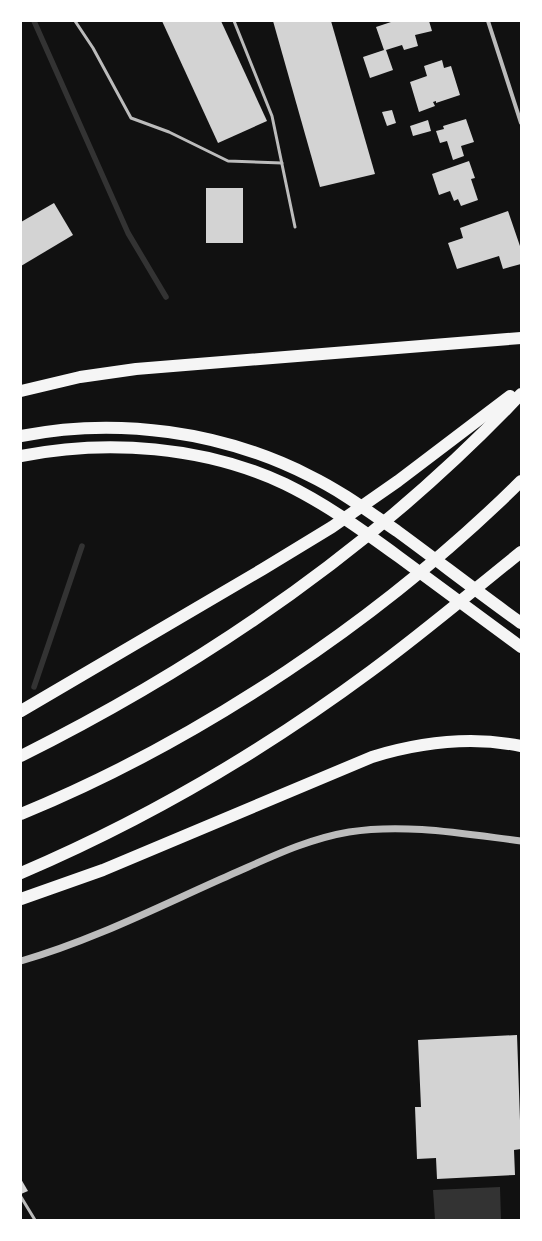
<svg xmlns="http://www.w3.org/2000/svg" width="542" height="1241" font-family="'Public Sans',sans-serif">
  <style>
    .water { fill: #333 }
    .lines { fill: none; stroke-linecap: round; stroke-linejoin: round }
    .stream { stroke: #333; stroke-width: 5.5 }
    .building { fill: #d3d3d3 }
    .service { stroke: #bcbcbc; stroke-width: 3 }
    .minor { stroke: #bcbcbc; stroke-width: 4 }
    .tertiary { stroke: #bcbcbc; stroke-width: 7 }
    .motorway { stroke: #f5f5f5; stroke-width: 12 }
  </style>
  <rect width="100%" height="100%" fill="#111"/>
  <polygon class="water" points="500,1187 501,1220 435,1220 433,1190"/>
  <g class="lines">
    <g class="stream">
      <polyline points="34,21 128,233 166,297"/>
      <polyline points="34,687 82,546"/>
    </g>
  </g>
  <g class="building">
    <polygon points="162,21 221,21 267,121 218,143"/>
    <polygon points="273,21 331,21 375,174 320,187"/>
    <polygon points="394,21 429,21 432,31 415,35 418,46 404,50 402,45 386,50 393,70 370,78 363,57 384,50 376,27"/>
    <polygon points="442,60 444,68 451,66 460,95 436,103 436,101 433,102 435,106 419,112 410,82 427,76 424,66"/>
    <polygon points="392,110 396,123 387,126 382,112"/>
    <polygon points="466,119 474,142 461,146 464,156 453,160 447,141 440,143 436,131 444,129 443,126"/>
    <polygon points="428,120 431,131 413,136 410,126"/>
    <polygon points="469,161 475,178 471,179 478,200 461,206 458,199 454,201 450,191 439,195 432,174"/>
    <rect x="206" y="188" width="37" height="55"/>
    <polygon points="54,203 73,235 21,266 21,222"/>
    <polygon points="508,211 521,249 521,264 503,269 499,256 457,269 448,243 463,238 460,228"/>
    <polygon points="517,1035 521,1149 514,1150 515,1175 437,1179 436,1158 417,1159 415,1107 421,1107 418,1040"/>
    <polygon points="21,1179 28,1191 21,1194"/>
  </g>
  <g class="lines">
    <g class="service">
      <polyline points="75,21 93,48 131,118 169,132 228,161 282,163"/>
      <polyline points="234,21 272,116 295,227"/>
      <polyline points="21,1197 35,1220"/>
    </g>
    <polyline class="minor" points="488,21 521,123"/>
    <path class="tertiary" d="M21 961C94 940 162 905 230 875 269 858 307 839 349 832 405 823 465 834 521 841"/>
    <g class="motorway">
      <polyline points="21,391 80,377 136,369 521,338"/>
      <path d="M21 436C117 417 222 431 310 476 341 491 369 512 397 531 438 561 479 593 521 623"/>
      <path d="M21 456C107 439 204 446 285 484 326 504 362 530 399 557 440 587 480 617 521 647"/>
      <polyline points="21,711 263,569 332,527 398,481 510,396"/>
      <path d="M21 756C205 664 379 544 521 394"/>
      <path d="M21 814C201 740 383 618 521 481"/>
      <path d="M21 873C145 820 263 751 371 671 423 633 471 592 521 552"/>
      <path d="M21 899 103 870 372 757C421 742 471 736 521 746"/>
    </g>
  </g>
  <rect width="542" height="1241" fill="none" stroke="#ffffff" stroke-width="44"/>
</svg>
